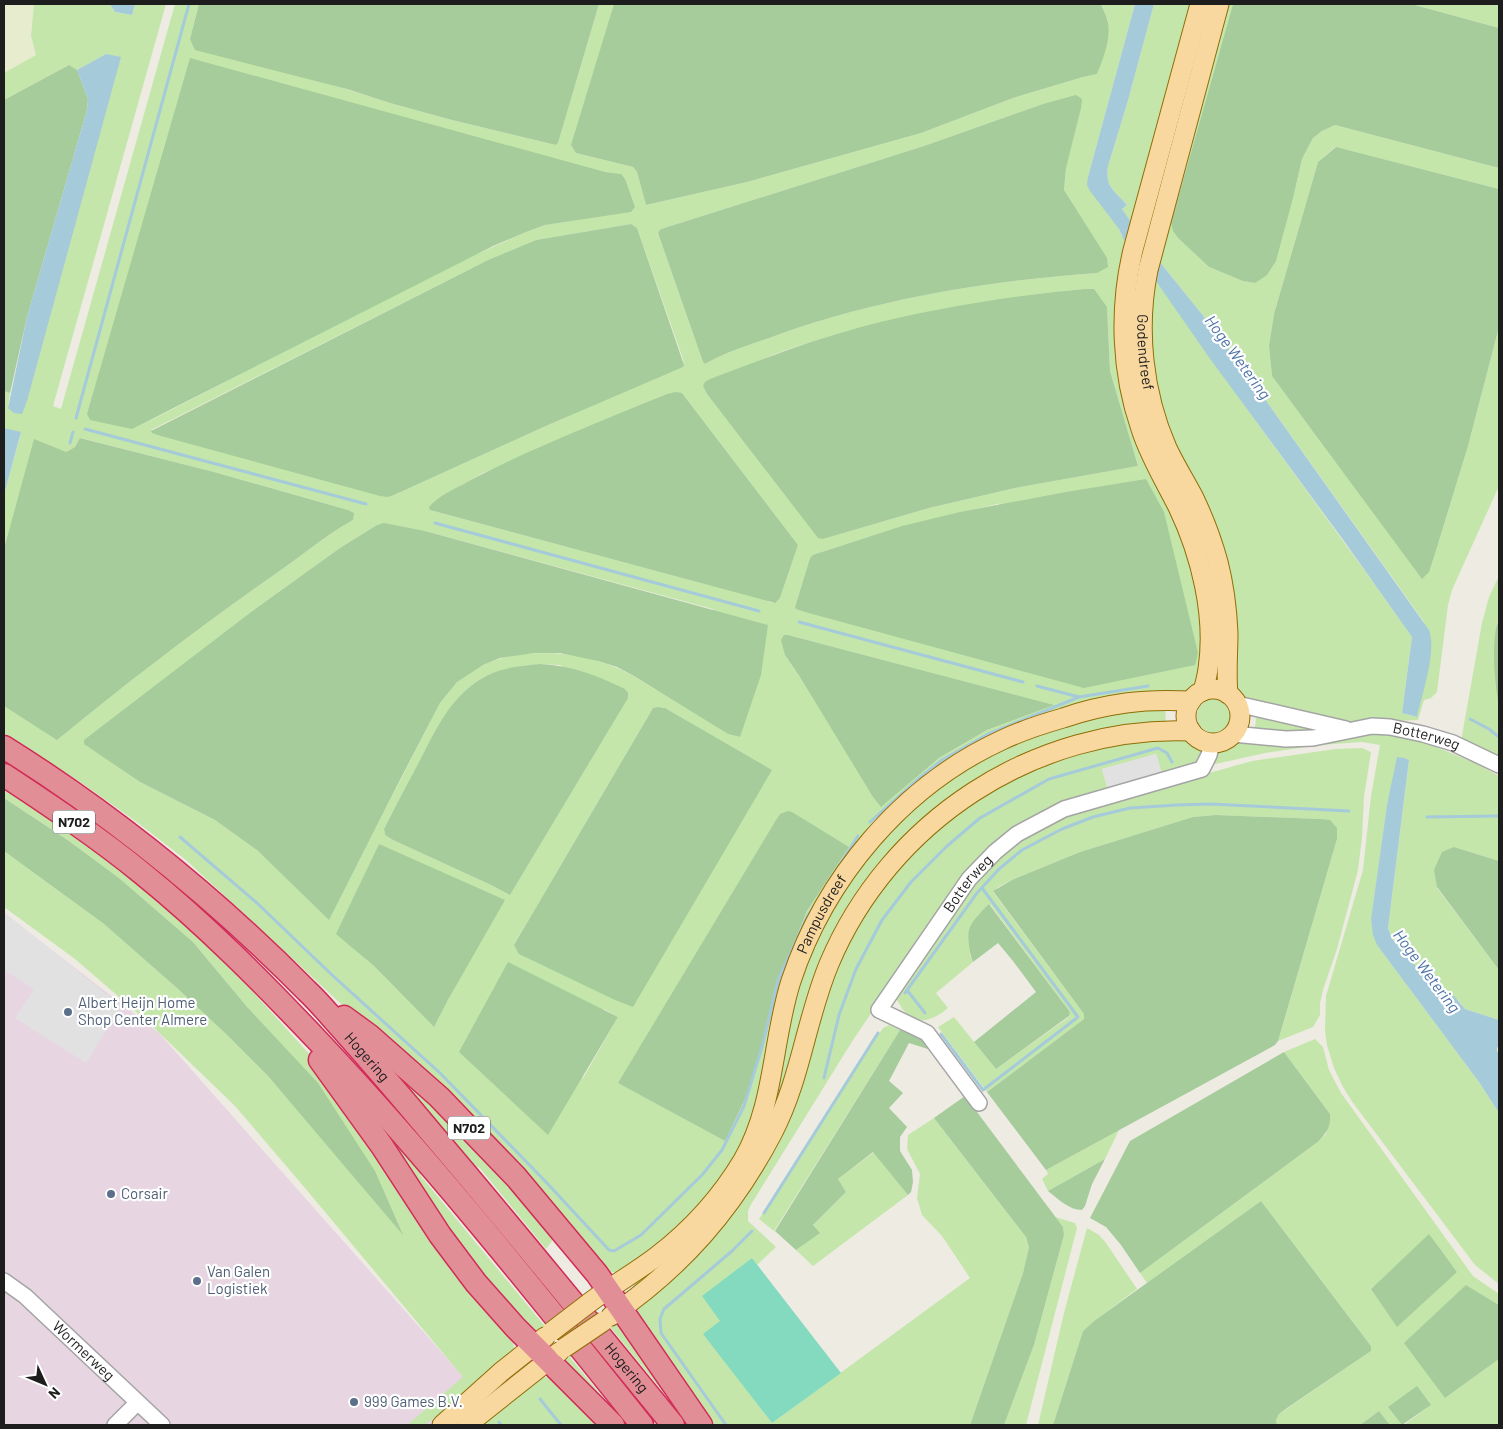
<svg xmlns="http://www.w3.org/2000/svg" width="1503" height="1429" font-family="Barlow,sans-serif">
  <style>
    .industrial { fill: #e7d6e2 }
    .farmland { fill: #e8eccf }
    .grass { fill: #c4e6ab; fill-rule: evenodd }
    .forest { fill: #a5cc9a }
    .pitch { fill: #84dabf }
    .parking { fill: #e1e1e1 }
    .water { fill: #a5cada }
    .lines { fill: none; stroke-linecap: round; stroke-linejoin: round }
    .stream { stroke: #a5cada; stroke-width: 3 }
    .minor-casing { stroke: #a4a4a4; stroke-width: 18 }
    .major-casing { stroke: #906d06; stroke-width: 21 }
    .highway-casing { stroke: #d12b58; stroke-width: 25 }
    .minor { stroke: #fff; stroke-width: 15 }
    .major { stroke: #f8d89f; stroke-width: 19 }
    .highway { stroke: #e28e97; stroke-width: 22 }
    .major-bridge-casing { stroke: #906d06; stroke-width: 21; stroke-linecap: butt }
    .major-bridge { stroke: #f8d89f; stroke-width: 19 }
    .service-dot { fill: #5c6f8a; stroke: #fff; stroke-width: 2 }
    .labels { text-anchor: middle; stroke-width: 4.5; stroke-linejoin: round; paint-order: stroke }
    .shield { fill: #fff; stroke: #616161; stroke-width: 1 }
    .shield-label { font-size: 14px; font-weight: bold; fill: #1d1d1d }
    .street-label { font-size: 15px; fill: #1d1d1d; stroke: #fff }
    .service-label { font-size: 15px; fill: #4e5e75; stroke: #fff; text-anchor: start }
    .water-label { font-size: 16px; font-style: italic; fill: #4e74a8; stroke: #fff }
  </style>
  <rect width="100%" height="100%" fill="#eeebe3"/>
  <polygon class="industrial" points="4,913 159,1033 506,1425 4,1425"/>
  <polygon class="farmland" points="4,4 34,4 31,36 36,56 4,73"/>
  <g class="grass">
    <path d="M34 4H110L115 12 132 15 135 4H166L53 406 61 409 175 4H199L190 39 390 103 452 120 556 145 558 143 599 4H614L576 153 633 167 637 172 646 205 747 182 921 133 1013 98 1083 77 1097 74 1108 21 1101 4H1135L1088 177 1119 229 1122 236 1129 242V255L1180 520 1204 607 1197 688 1187 694 1079 708 928 782 819 907 762 1108 722 1179 672 1234 622 1270 615 1272H605L367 1028 186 860 138 823 83 784 4 733V706L58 739C129 681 202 625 278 572 303 555 326 535 353 520L348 510 214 472 81 438 75 447 66 452 4 549V495L21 433 4 428V391L10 393 8 408 106 54 77 70 69 65 4 100V73L36 55 31 36ZM1043 104 1066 168 1064 190 1097 273C987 281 876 299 772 337 750 345 725 352 705 364L703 362 659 236 658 233 661 229 924 146ZM605 172 620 174 577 220 545 225 526 232 448 267 140 426ZM631 224 637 228 683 359 684 365 548 425 394 495 388 497 151 430 488 260 536 240ZM1084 289 1107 307 1110 371 1138 466 1015 488 929 508 823 539 819 538 707 394 703 386C724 377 745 366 766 358 785 349 807 344 827 337 911 312 997 298 1084 289ZM682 393 798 545 780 598 772 603 762 599 430 510 448 493 483 473 642 404 667 394ZM1002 503 795 607 810 558 825 551 903 526ZM377 525 425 531 713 609 740 737 728 734C706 720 683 706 660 692 646 684 632 674 617 668 569 647 498 645 457 682 451 688 446 696 440 703L329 919 258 851 215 820 140 782 117 766 140 698 251 612 340 548ZM784 635H788L1053 705 987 730 939 758 914 778 800 677 785 655ZM540 664 560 665 624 704 510 895 491 885 393 840 385 835 384 829C395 807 406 786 418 764 435 731 452 693 488 675 504 668 523 666 540 664ZM658 707 665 708 771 770 514 945 653 708ZM780 814 849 847 807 911 784 967 763 1049 747 1095 725 1141 619 1083ZM379 844 449 998 434 1027 374 966 337 934ZM604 1009 618 1017 582 1080Z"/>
    <path d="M1154 4H1197L1136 229 1122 209 1127 205C1114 190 1105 187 1108 166L1127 104Z"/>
    <path d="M1222 4H1233L1171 223 1179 239 1209 267 1243 281 1255 283 1294 194 1302 159 1313 138 1322 131 1335 125 1499 168V189L1335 147 1318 162 1274 314 1269 346 1272 376 1302 416 1438 544 1468 446 1499 327V486L1452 590 1448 605 1437 692 1431 698 1424 700 1418 720 1339 723 1242 698 1237 693 1178 462 1150 379 1151 272C1235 396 1326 515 1412 637L1402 713 1416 717 1424 622 1225 343 1155 256Z"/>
    <polygon points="1411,4 1499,4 1499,28"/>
    <polygon points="1499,576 1499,619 1497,623 1494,652 1499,707 1499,758 1461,741 1482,623 1489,597"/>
    <circle cx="1214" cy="716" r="17"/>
    <path d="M1165 703 1166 727C1022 731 889 823 830 953 814 987 809 1024 798 1060 768 1151 715 1233 638 1291L630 1279C697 1234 752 1181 771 1100 775 1085 776 1069 778 1053 783 1026 789 997 799 971 842 855 935 762 1052 724 1089 712 1127 707 1165 703Z"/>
    <polygon points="1257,712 1313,727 1314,731 1254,734"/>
    <path d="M1386 733 1407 735 1475 763 1499 776V861L1454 847 1437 888 1499 970V1020L1465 1009 1458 1000 1435 989 1392 939 1388 928 1409 761 1404 758 1387 805 1378 871 1371 919 1377 945 1479 1082 1499 1113V1284L1475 1265 1353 1103 1343 1087 1334 1068 1327 1045 1325 1031 1326 996 1363 870 1371 796 1380 745 1362 742 1320 745 1265 753 1211 765C1216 750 1222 748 1235 741Z"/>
    <path d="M1188 737C1196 744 1203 749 1202 760L1163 778 1156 754 1102 769 1109 793 1003 843 895 978 853 1040 750 1206 748 1211V1221L776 1247 757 1265 752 1258 721 1321 704 1334 772 1423 970 1278 942 1236 922 1215 917 1198 920 1174 907 1149 908 1135 934 1118 1026 1237 1029 1247 1023 1273 970 1425H710L637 1312V1307L739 1196 836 957 908 850 994 783 1080 754 1105 748 1121 738Z"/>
    <path d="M1362 748 1371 752 1364 797 1362 837 1358 870 1337 949 1323 990 1320 1003V1015L1313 1027 1278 1041 1337 839 1320 819 1216 815 1193 817 1080 852 1012 880 998 887 993 892 1084 1014V1019L987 1092 938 1027 954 1017 996 1069 1069 1017 1070 1012 990 904 978 915 970 955 973 962 936 993 948 1008C935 1019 919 1027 905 1012 900 1007 899 1000 893 996L980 876 999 856 1020 840 1070 813 1102 803 1252 761 1335 749Z"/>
    <polygon points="4,785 76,832 155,898 198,936 253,992 312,1057 513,1338 514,1350 444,1414 442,1412 425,1425 407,1425 463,1377 305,1188 235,1106 148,1022 75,959 4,907 4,851 104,924 178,989 225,1033 268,1076 402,1232 248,1008 193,942 119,878 69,841 4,798"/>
    <polygon points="889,1025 900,1030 774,1231 759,1219 883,1028"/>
    <polygon points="367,1039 555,1230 552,1241 546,1249 479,1167 477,1168 471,1163"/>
    <path d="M1315 1039 1323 1047 1329 1070 1341 1093 1473 1276 1499 1294V1305L1466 1285 1445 1398 1499 1359V1425H1404L1431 1405 1388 1407 1402 1425H1390L1379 1411 1360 1425H1277L1276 1420 1279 1414 1371 1351V1346L1261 1201 1147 1283 1140 1273 1319 1141 1326 1134 1330 1114 1284 1052ZM1429 1235 1457 1272 1371 1289Z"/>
    <polygon points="321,1054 416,1163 421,1173 420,1175 548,1330 534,1341 499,1300"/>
    <polygon points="1119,1130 1105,1159 1048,1191 1042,1179 1048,1174 1046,1170"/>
    <polygon points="874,1152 908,1195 813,1266 796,1250 819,1233 813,1225 846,1192 838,1179"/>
    <polygon points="1055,1217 1075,1223 1077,1228 1026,1425 1004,1425 1034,1345 1064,1235 1063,1227"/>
    <polygon points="1087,1228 1099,1235 1106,1243 1137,1289 1094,1321 1083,1331 1053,1425 1038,1425 1064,1313"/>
    <polygon points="617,1322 690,1425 610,1327"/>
    <polygon points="568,1355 626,1425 618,1425 556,1364"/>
    <polygon points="545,1377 549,1377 608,1425 479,1425 538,1379"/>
  </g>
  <g class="forest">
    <polygon points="199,4 599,4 558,143 556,145 452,120 390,103 347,89 195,50 190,39"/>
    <path d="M614 4H1101C1103 10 1107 16 1108 23 1111 39 1103 59 1097 74L1083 77 1013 98 921 133 747 182 646 205 637 172 633 167 576 153 571 145Z"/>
    <polygon points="1233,4 1411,4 1499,28 1499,168 1335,125 1322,131 1313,138 1302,159 1294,194 1276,261 1267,275 1255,283 1243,281 1209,267 1179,239 1173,231 1171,223"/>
    <polygon points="190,58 605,172 621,174 625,179 635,207 631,212 545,225 526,232 493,246 132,429 90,420 87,414"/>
    <polygon points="69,65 77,70 88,99 87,110 27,317 10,393 4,391 4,100"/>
    <path d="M1076 95 1082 99 1081 108 1066 168 1064 190 1107 258 1108 267 1097 273C987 281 876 299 772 337 750 345 725 352 705 364L703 362 659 236 658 232 661 229 924 146 1043 104Z"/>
    <polygon points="1336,147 1499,189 1499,327 1468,446 1438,544 1429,572 1422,579 1272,376 1269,346 1274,314 1318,162"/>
    <polygon points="631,224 637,228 684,365 683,367 548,425 394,495 388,497 380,496 161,436 152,433 151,431 488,260 536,240"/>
    <path d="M1084 289H1094L1107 307 1110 371 1138 466 1015 488 929 508 823 539 818 538 707 394 703 386 705 382 710 379C760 360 809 341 861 327 934 308 1009 296 1084 289Z"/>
    <path d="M676 392 682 393 798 545 780 598 775 603 430 510 429 507C438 496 455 489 467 482 523 452 583 429 642 404L667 394Z"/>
    <path d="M80 438 214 472 348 510 354 513 353 520C326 535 303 555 278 572 202 625 129 681 57 740L4 706V549L34 439 66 452 75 447Z"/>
    <polygon points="1146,479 1164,512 1198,653 1195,665 1084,688 805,612 796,609 795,607 810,558 813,555 825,551 902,526 960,512 1066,492"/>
    <polygon points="384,523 425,531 768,625 761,675 740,737 728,734 634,676 617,667 598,661 560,653 535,653 500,658 483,665 457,682 440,703 402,776 329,920 258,851 215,820 140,782 84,744 84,740 251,612 340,548 377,525"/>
    <path d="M1499 619V707C1495 685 1490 639 1499 619Z"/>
    <polygon points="784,635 788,635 1054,705 987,730 939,758 881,807 873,797 800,677 785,655 782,644 781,640"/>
    <path d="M540 664C573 666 596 675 625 689L628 693V698L510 895 491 885 393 840 385 835 384 829C395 807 406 786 418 764 436 729 451 694 488 675 504 667 523 666 540 664Z"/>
    <polygon points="658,707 665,708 772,770 633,1007 615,1000 519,954 514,945 653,708"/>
    <polygon points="4,798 69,841 119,878 193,942 248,1008 318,1083 375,1171 403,1235 268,1076 225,1033 178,989 104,924 4,851"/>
    <polygon points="788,811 792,812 849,847 807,911 784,967 763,1049 747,1095 725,1141 618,1083 776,820 780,814"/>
    <polygon points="1216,815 1320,819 1330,820 1337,828 1337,839 1278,1041 1275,1045 1046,1170 987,1092 1084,1019 1084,1014 993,891 1012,880 1080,852 1193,817"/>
    <polygon points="379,844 505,900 449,998 434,1027 374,966 336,934"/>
    <polygon points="1454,847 1499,861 1499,970 1437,887 1434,870 1442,852"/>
    <path d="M989 904 1070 1012 1069 1016 996 1069 974 1042 1036 992 1013 961 998 943 973 962C970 955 967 937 969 930 971 921 983 910 989 904Z"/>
    <polygon points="508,962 618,1017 548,1135 459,1052"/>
    <polygon points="900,1030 911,1034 919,1034 931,1050 909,1043 889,1081 903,1093 889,1108 907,1127 900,1137 900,1151 912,1170 913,1182 911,1192 908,1195 873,1152 838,1179 846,1192 813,1225 820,1233 796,1250 775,1231"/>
    <path d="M1284 1052 1330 1114C1331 1126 1327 1132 1319 1141L1140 1273 1121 1245 1106 1227 1090 1218 1130 1141Z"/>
    <polygon points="965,1096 1063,1227 1064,1235 1034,1345 1004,1425 970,1425 1023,1273 1029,1247 1026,1237 934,1118"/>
    <path d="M1105 1159 1092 1184 1085 1206 1082 1210C1069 1210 1058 1199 1048 1191Z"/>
    <polygon points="1261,1201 1371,1346 1371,1351 1287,1408 1279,1414 1276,1420 1277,1425 1053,1425 1083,1331 1094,1321"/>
    <polygon points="1429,1234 1457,1272 1397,1327 1371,1289"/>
    <polygon points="1466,1285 1499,1305 1499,1359 1445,1398 1404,1343"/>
    <polygon points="1417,1386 1431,1405 1402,1425 1388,1407"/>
    <polygon points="1379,1411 1390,1425 1360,1425"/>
  </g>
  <polygon class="pitch" points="752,1258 841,1373 772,1423 703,1334 720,1321 702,1296"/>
  <g class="parking">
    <polygon points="1156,754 1163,778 1109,793 1102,769"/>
    <polygon points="4,912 121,1006 86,1063 15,1018 34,989 4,970"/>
  </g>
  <g class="water">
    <polygon points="110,4 135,4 132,15 115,12"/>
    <path d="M1135 4H1154L1127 104 1108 166C1105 187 1114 190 1127 205L1122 209 1155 256 1225 343 1429 630C1437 651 1422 694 1417 717L1402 713 1412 637 1344 541 1208 356 1129 242 1124 240 1119 229 1090 191 1087 185 1088 177Z"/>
    <polygon points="106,54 121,57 27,401 22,414 14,413 8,408 27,317 87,110 88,99 77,70"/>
    <polygon points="4,428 21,432 4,495"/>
    <polygon points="1397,757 1404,758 1409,760 1388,928 1392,939 1435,988 1454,996 1465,1009 1499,1020 1499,1045 1497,1048 1497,1051 1499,1054 1499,1113 1479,1082 1377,945 1373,935 1371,919 1387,805"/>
  </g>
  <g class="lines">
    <g class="stream">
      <polyline points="76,418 189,4"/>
      <polyline points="85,429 366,504"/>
      <polyline points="70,443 73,432"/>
      <polyline points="435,523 759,611"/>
      <polyline points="799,622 1023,682"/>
      <polyline points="1037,686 1079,697"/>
      <polyline points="1470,719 1489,729 1499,737"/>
      <polyline points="1427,817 1499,816"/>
      <polyline points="870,822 918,779 942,760 988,734 1079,697 1148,686"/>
      <polyline points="180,837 257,903 331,974 440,1073 546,1182 609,1250 614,1251 641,1235 702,1175 722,1150 744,1106 762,1047 778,980 807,917 815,904"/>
      <polyline points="819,897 858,836"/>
      <polyline points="907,990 925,1013"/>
      <polyline points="905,993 977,893 999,869 1022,850 1062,829 1093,817 1130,808 1177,805 1210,804 1349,811"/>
      <polyline points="941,1034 983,1090 1078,1017 982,888"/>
      <polyline points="824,1078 839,1015 856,969 882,920 911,882 947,846 980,818 1049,779 1158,748 1167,753 1172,762"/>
      <polyline points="764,1213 878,1033"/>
      <polyline points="540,1399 561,1425"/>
      <polyline points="499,1422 501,1425"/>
      <polyline points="726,1425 661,1333 660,1319 664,1309 732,1251 752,1231"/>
    </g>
    <g class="minor-casing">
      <g id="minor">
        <polyline points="1237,704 1346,729"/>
        <path id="s1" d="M1233 734 1286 739 1313 738 1372 726 1390 727 1423 734 1453 743 1499 765"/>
        <path id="s2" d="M979 1103 927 1033 879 1010 969 879 995 852 1017 834 1064 809 1202 769 1209 755 1212 743"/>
        <path id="s3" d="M4 1281 25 1296 162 1425"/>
        <polyline points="115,1425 137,1403"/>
      </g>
    </g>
    <g class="major-casing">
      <g id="major">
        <path d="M1200 4 1133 250C1119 308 1121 372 1141 429 1150 457 1165 481 1178 507 1201 555 1216 616 1208 669 1207 676 1205 684 1203 691"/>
        <path id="s4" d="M1219 4 1148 270C1136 329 1143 393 1167 448 1175 465 1185 481 1194 498 1204 519 1212 540 1218 562 1224 585 1227 610 1228 633 1228 653 1226 674 1228 694"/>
        <circle cx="1213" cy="716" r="27"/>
        <path id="s5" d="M589 1303C611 1286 635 1273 657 1256 692 1229 721 1197 743 1160 775 1105 772 1040 791 981 825 878 902 786 1002 740 1021 731 1042 724 1063 718 1083 711 1104 706 1126 703 1147 700 1169 700 1191 701"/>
        <path d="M611 1316C682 1267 733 1209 773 1132 801 1078 806 1019 829 964 889 821 1035 725 1191 731"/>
        <polyline points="442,1425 501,1372 545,1337"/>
        <polyline points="467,1425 559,1352"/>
      </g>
    </g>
    <g class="highway-casing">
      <g id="highway">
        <path id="s6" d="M4 747C114 816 216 899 307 991 320 1003 331 1017 343 1030 374 1065 404 1100 434 1136 515 1231 594 1328 673 1425"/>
        <path d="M4 775C51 806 99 838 143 874 206 925 263 983 319 1042 434 1164 538 1295 642 1425"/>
        <polyline points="344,1017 370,1036 439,1097 516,1177 597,1274 701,1425"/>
        <polyline points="320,1060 382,1146 440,1235 476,1283 515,1327 613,1425"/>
      </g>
    </g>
    <use href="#minor" class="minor"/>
    <use href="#major" class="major"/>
    <use href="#highway" class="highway"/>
    <g class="major-bridge-casing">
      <g id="major-bridge">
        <polyline points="551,1332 589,1303"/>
        <polyline points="564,1348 604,1321"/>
      </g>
    </g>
    <use href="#major-bridge" class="major-bridge"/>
  </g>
  <g class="service-dot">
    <circle cx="68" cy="1012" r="5"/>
    <circle cx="111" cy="1194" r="5"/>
    <circle cx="197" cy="1281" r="5"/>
    <circle cx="354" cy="1402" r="5"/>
  </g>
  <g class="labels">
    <g class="shield">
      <rect x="53" y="810.5" width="42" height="23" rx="4"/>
      <rect x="448" y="1116.5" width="42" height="23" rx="4"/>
    </g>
    <g class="shield-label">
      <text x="74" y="827">N702</text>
      <text x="469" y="1133">N702</text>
    </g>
    <g class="street-label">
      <text dy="5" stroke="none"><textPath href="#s4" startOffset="358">Godendreef</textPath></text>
      <text dy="5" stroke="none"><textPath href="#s1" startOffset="196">Botterweg</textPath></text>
      <text dy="5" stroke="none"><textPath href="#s2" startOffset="295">Botterweg</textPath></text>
      <text dy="5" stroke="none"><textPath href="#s5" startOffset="472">Pampusdreef</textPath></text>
      <text dy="5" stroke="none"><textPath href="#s6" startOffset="479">Hogering</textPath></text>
      <text dy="5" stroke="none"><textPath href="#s3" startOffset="106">Wormerweg</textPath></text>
      <text dy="5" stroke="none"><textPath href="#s6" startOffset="884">Hogering</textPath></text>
    </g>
    <g class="service-label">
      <text x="78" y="1008">Albert Heijn Home<tspan x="78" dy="17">Shop Center Almere</tspan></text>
      <text x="121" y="1199">Corsair</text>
      <text x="207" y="1277">Van Galen<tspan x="207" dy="17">Logistiek</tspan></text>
      <text x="364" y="1407">999 Games B.V.</text>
    </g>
    <g class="water-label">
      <text transform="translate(1238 357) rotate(54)" y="6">Hoge Wetering</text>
      <text transform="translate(1427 971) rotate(53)" y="6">Hoge Wetering</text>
    </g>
  </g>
  <rect width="1503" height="1429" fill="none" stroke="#1d1d1d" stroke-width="10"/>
  <g transform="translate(45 1384) rotate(134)" stroke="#ffffff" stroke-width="4" paint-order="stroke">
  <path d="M0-4L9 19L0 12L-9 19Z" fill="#1d1d1d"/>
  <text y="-8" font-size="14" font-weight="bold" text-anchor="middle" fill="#1d1d1d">N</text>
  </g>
</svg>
